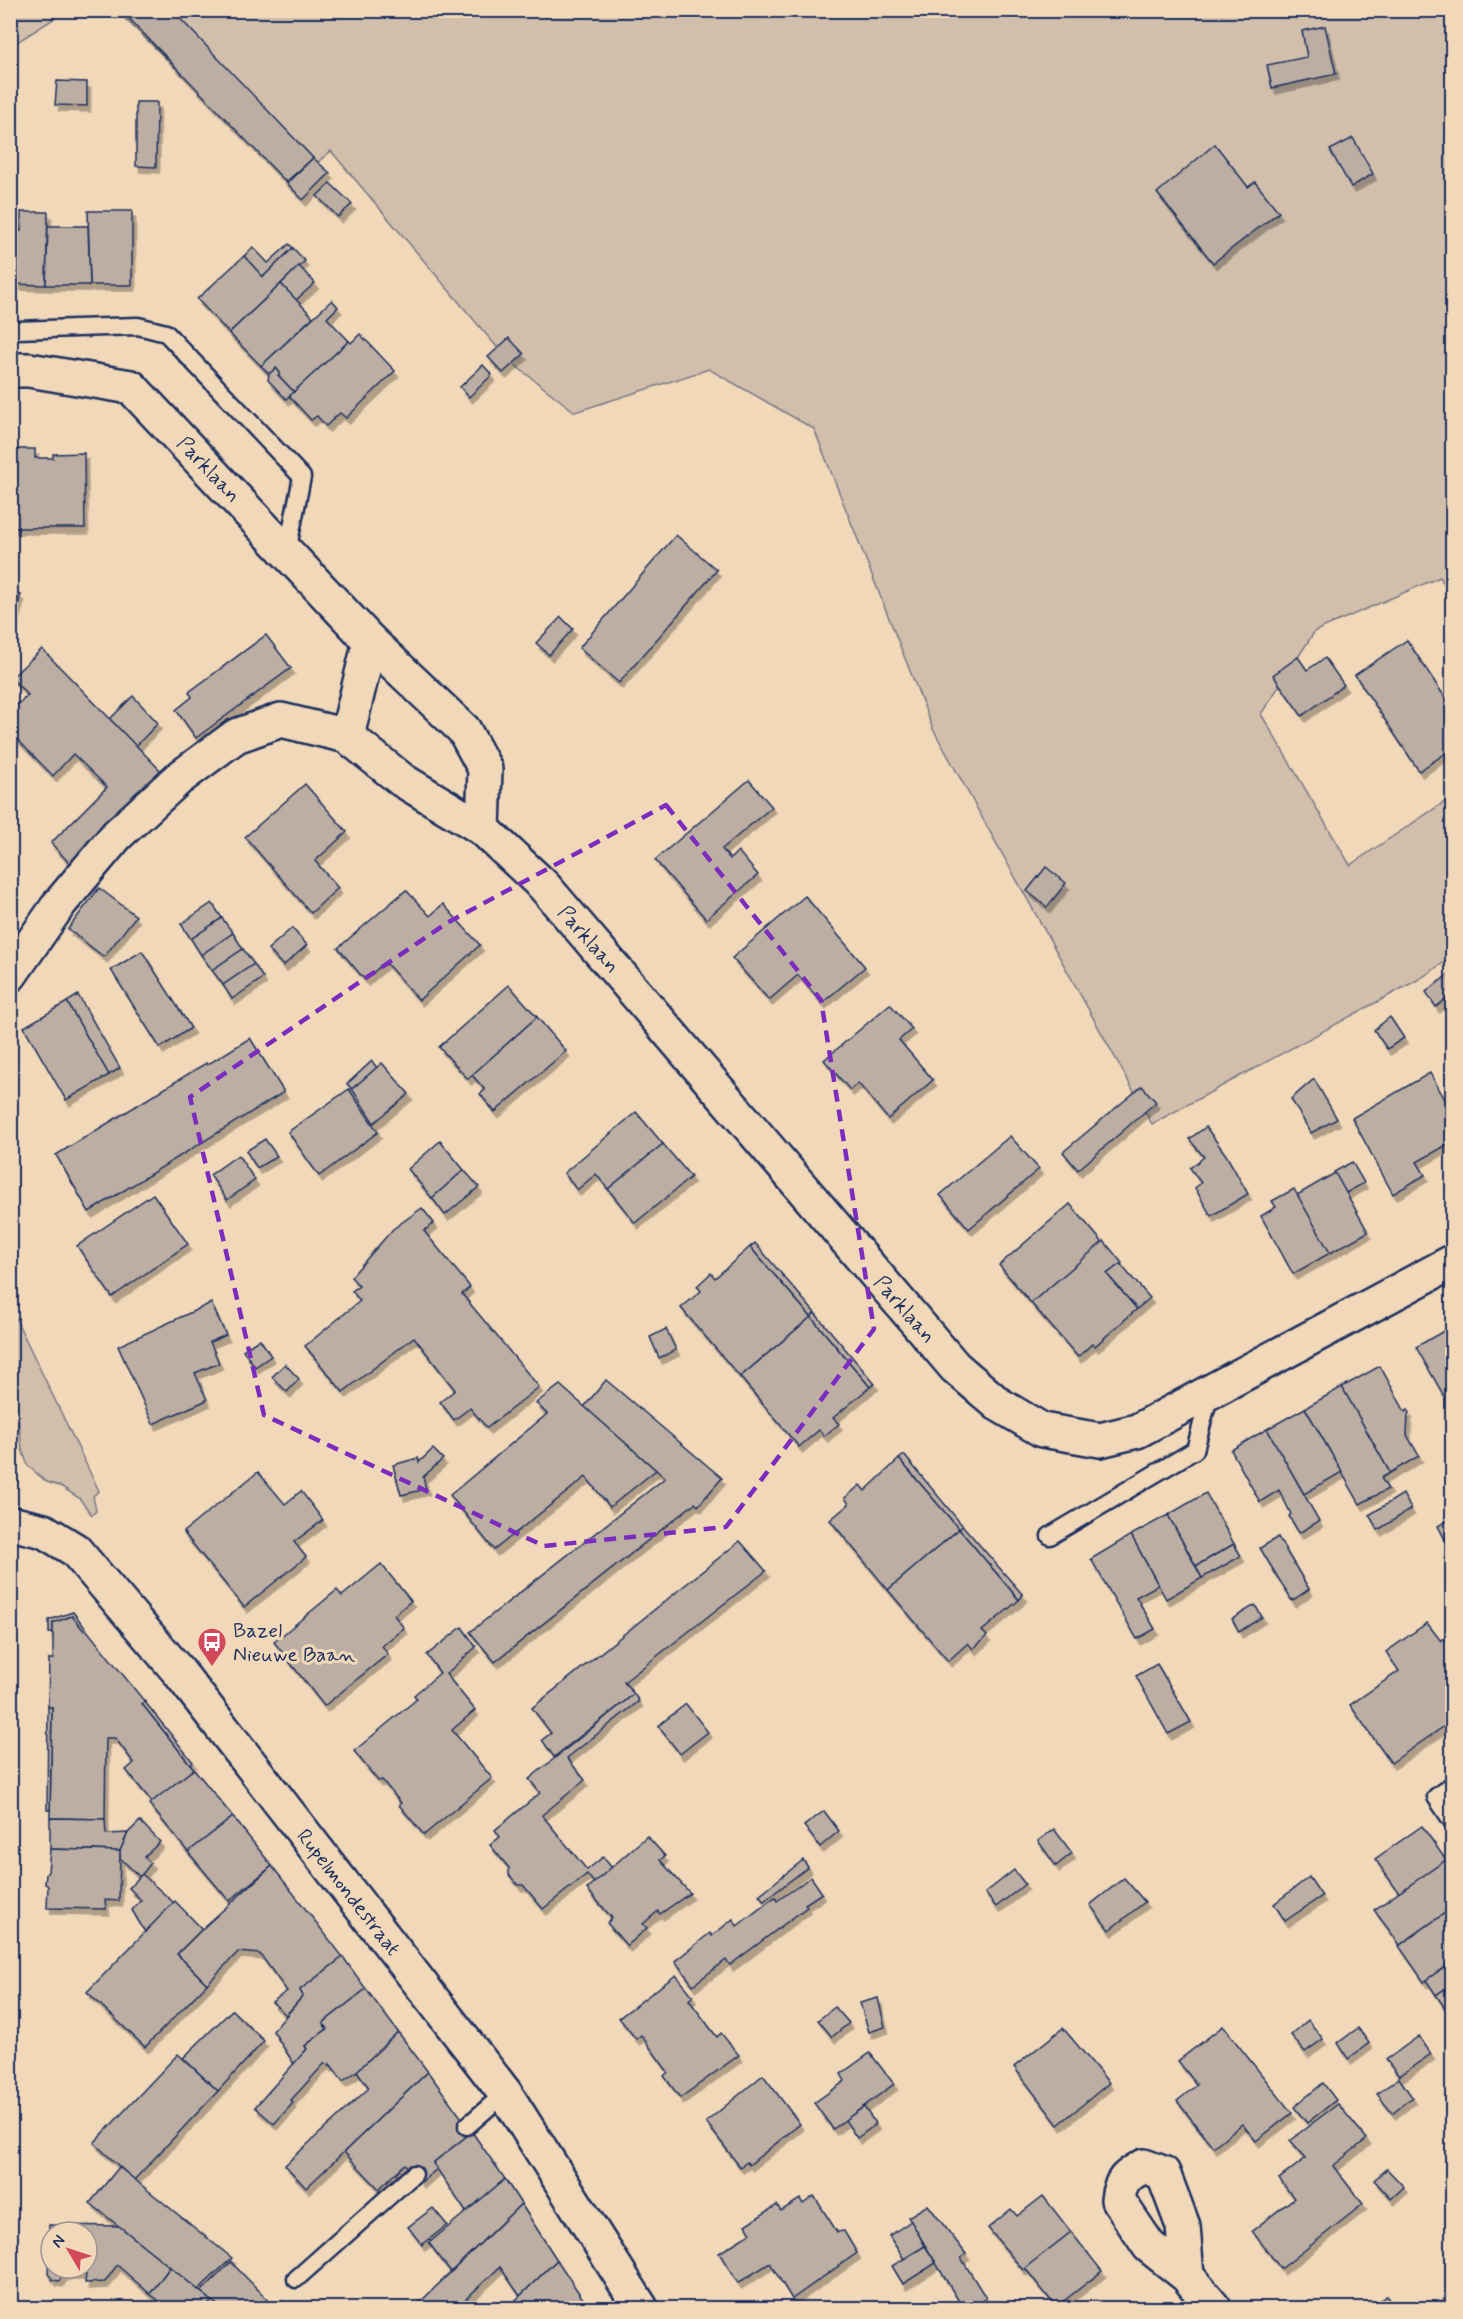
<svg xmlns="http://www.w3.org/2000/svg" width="1463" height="2319" font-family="Mynerve,sans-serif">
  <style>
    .green { fill: #d1bfac; stroke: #767785; stroke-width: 1.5 }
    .building { fill: #bcaea3; stroke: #1b2f5e; stroke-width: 1.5; fill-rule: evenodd; filter: url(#shadow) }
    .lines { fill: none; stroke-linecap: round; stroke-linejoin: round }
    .service-casing { stroke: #1b2f5e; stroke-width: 21 }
    .minor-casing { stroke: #1b2f5e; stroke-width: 38 }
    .tertiary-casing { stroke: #1b2f5e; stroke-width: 38 }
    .service { stroke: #f1d8b9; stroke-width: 16 }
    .minor { stroke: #f1d8b9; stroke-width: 33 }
    .tertiary { stroke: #f1d8b9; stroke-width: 33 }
    .marked { fill: none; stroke: #7b2cbf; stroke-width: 4.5; stroke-dasharray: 12 8; stroke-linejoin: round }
    .labels { text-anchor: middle; stroke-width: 6; stroke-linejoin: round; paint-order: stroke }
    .street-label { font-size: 21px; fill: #1b2f5e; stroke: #f1d8b9 }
    .poi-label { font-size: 21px; fill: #1b2f5e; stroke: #f1d8b9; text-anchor: start }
  </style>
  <defs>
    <filter id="shadow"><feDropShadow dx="3.5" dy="6" stdDeviation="0" flood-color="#0004"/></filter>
  </defs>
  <rect width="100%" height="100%" fill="#f1d8b9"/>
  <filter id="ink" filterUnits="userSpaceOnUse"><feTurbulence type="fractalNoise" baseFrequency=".0167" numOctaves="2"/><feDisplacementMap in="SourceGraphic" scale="12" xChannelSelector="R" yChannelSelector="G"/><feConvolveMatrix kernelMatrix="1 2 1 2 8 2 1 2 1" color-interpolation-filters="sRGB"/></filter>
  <g filter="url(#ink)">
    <g class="green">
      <polygon points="11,10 66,10 66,11 11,46"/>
      <polygon points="117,11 1452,11 1452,597 1440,577 1315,631 1261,714 1350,865 1452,797 1452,957 1421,978 1152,1124 933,729 814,429 709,369 575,412 507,359 331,151 294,182"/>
      <polygon points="11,1309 99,1491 93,1496 96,1511 92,1515 79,1498 62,1487 47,1482 28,1466 22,1449 11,1357"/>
    </g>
    <g class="building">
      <polygon points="121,10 172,10 313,158 286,182"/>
      <polygon points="1325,26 1336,74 1272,88 1267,65 1307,57 1302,31"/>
      <polygon points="57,81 87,82 87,106 55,105"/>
      <polygon points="136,102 157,102 156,167 136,166"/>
      <polygon points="1353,138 1373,174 1351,187 1330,150"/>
      <polygon points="1215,144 1248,187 1255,182 1279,212 1213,263 1157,193"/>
      <polygon points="313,158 330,173 303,200 287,183"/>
      <polygon points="330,183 352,204 338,217 317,196"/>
      <polygon points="88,211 132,211 132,285 90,285"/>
      <polygon points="21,212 48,212 46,285 10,284 10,231 21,231"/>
      <polygon points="48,226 88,226 90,285 46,285"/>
      <polygon points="289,244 293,248 263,277 244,256 253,247 268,263"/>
      <polygon points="293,248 305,261 229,333 197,299 244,256 263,277"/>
      <polygon points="299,266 315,283 296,300 281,284"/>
      <polygon points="281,284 313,317 261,366 229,333"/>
      <polygon points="332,300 338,307 327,318 349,341 294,392 278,375 280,373 276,368 269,374 261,366"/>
      <polygon points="360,334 395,371 346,418 340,413 326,426 317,416 311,420 289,396 349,341 351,343"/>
      <polygon points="509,338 524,354 503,373 488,357"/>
      <polygon points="483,365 492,375 469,397 460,387"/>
      <polygon points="276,368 280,373 278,375 294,392 286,399 268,380 269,374"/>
      <polygon points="10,449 35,449 35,458 53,458 53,454 84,453 85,528 11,528"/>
      <polygon points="676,535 717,570 619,683 579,648"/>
      <polygon points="10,592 21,595 14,618 10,617"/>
      <polygon points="561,617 573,629 549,655 536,643"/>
      <polygon points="266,635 291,668 196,738 176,710 192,697 189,692"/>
      <polygon points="1407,640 1452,708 1452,749 1419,771 1355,675"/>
      <polygon points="42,649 162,772 71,865 51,843 107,787 73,754 53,776 10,732 10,711 28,695 11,678"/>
      <polygon points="1298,657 1307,670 1325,658 1344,685 1302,716 1273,675"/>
      <polygon points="133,696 158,723 136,746 110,719"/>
      <polygon points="749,780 772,807 722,849 730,859 738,851 758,875 706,919 655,860"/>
      <polygon points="305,784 347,832 315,861 338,888 311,913 245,837"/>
      <polygon points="1046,867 1066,883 1047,907 1027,891"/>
      <polygon points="99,888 136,916 104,957 68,929"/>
      <polygon points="406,890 430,916 443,904 480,945 419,1000 385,962 365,980 338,948"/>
      <polygon points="805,896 865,967 822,1003 798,975 769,1000 732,958"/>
      <polygon points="212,903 222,918 191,939 181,924"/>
      <polygon points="222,918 233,933 201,955 191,939"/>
      <polygon points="10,924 24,937 10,956"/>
      <polygon points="292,928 307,945 283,966 268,949"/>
      <polygon points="233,933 243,949 212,970 201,955"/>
      <polygon points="243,949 254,964 223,985 212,970"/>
      <polygon points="142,951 191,1028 160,1048 111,970"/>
      <polygon points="254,964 263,978 232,999 223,985"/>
      <polygon points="1449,974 1452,978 1452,994 1436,1007 1426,992"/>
      <polygon points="509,985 537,1017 468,1079 439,1047"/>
      <polygon points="78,995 120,1068 109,1075 67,1002"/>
      <polygon points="67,1002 109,1075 66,1100 24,1027"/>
      <polygon points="890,1004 912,1029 899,1040 933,1080 888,1119 858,1083 850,1090 824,1060"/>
      <polygon points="537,1017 566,1051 495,1112 480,1094 485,1090 472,1075"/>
      <polygon points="1390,1017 1404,1038 1387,1049 1374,1030"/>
      <polygon points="250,1038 284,1092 89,1212 56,1155 206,1063 207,1065"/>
      <polygon points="372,1061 377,1068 352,1089 347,1084"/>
      <polygon points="382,1063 409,1094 374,1123 352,1089"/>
      <polygon points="1430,1073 1452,1112 1452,1142 1417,1162 1425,1175 1393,1194 1352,1118"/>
      <polygon points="1314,1079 1337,1119 1311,1133 1291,1099"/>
      <polygon points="1142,1086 1156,1102 1078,1170 1063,1152"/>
      <polygon points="349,1089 378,1132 319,1176 288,1132"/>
      <polygon points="636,1112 663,1144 608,1189 596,1174 577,1190 564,1173"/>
      <polygon points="1206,1127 1226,1155 1248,1194 1211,1216 1195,1188 1201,1183 1190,1168 1204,1157 1189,1139"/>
      <polygon points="1010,1136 1039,1169 969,1229 940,1195"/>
      <polygon points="265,1139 277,1156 257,1168 246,1151"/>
      <polygon points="440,1141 464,1170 432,1198 408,1169"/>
      <polygon points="663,1144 691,1177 635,1223 608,1189"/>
      <polygon points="238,1155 255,1180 227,1200 210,1175"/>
      <polygon points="1352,1162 1364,1183 1346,1193 1334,1172"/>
      <polygon points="464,1170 479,1187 445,1215 432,1198"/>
      <polygon points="1335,1173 1368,1232 1330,1253 1297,1195"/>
      <polygon points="1294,1189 1330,1253 1293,1274 1261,1216 1276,1207 1272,1201"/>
      <polygon points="153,1194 188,1244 112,1297 77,1246"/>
      <polygon points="1070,1204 1103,1243 1031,1303 999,1265"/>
      <polygon points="422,1208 434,1223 424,1231 470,1287 462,1294 539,1387 487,1428 470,1408 454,1420 440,1402 455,1390 414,1337 343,1392 305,1346 360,1301 352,1291 359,1286 351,1277 393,1229"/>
      <polygon points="1104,1241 1122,1263 1107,1274 1137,1309 1095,1346 1093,1343 1078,1357 1031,1303"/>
      <polygon points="755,1243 815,1313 811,1317 750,1247"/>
      <polygon points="750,1247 811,1317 740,1377 681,1308 701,1291 697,1286 711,1273 715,1278"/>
      <polygon points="1120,1264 1150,1298 1137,1309 1107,1274"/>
      <polygon points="211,1303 226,1335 210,1342 219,1363 195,1373 207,1400 153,1424 118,1346"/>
      <polygon points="815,1313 875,1384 870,1387 811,1317"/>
      <polygon points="811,1317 870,1387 833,1418 839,1424 824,1436 819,1430 799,1447 740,1377"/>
      <polygon points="1452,1326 1452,1410 1416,1347"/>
      <polygon points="666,1329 676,1350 659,1358 650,1337"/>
      <polygon points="260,1339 271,1356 255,1367 243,1350"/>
      <polygon points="285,1364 299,1379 287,1392 272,1377"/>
      <polygon points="1380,1366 1405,1412 1408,1410 1409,1413 1408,1415 1407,1435 1419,1456 1390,1473 1342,1387"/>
      <polygon points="606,1380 722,1478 698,1506 695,1503 495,1662 470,1632 665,1478 584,1407"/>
      <polygon points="560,1385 656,1470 610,1507 586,1477 494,1550 450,1495 547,1414 536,1403"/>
      <polygon points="1342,1387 1390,1473 1381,1478 1388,1489 1360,1504 1305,1408"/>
      <polygon points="1305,1408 1342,1472 1304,1494 1267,1429"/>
      <polygon points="1267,1429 1319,1521 1299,1533 1289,1516 1291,1514 1279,1490 1260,1502 1231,1450"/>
      <polygon points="433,1449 443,1459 423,1477 426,1489 401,1495 393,1465 418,1458 419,1462"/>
      <polygon points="904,1455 963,1526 959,1529 899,1459"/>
      <polygon points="899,1459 959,1529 888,1590 830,1520 849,1504 845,1498 860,1485 865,1491"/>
      <polygon points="258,1472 285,1504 301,1491 323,1520 294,1542 306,1557 244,1607 183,1532"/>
      <polygon points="1206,1493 1234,1544 1196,1566 1168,1515"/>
      <polygon points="1403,1494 1411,1509 1378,1530 1369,1515"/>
      <polygon points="1168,1515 1202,1578 1166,1599 1131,1535"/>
      <polygon points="1452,1518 1452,1553 1438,1526"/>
      <polygon points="963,1526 1023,1595 1019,1600 959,1529"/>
      <polygon points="959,1529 1019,1600 982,1631 987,1636 973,1649 968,1643 948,1661 888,1590"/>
      <polygon points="1131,1535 1158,1585 1136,1597 1155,1629 1137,1639 1091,1559"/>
      <polygon points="1278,1537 1309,1589 1292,1601 1260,1548"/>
      <polygon points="740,1541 766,1571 624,1682 634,1694 554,1757 542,1740 551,1733 532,1708"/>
      <polygon points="1234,1544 1241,1556 1202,1578 1196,1566"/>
      <polygon points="381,1564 411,1601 394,1615 404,1628 382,1646 388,1654 324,1706 274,1642 337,1590 342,1596"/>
      <polygon points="1255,1605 1262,1617 1239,1632 1232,1619"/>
      <polygon points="73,1612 86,1629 84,1631 72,1616 53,1623 53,1633 49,1633 49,1620"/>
      <polygon points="72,1616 84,1631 86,1629 145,1702 142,1704 194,1769 152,1802 126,1770 134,1763 115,1738 106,1738 105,1819 50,1818 52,1707 48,1707 49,1659 53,1659 53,1623"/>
      <polygon points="1427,1623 1441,1641 1444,1638 1452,1651 1452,1735 1446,1725 1391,1763 1350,1705 1399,1671 1386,1652"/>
      <polygon points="462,1627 476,1647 446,1674 475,1710 452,1730 492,1778 424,1835 399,1805 401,1803 382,1780 378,1781 354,1751 417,1699 414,1695 440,1673 427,1655"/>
      <polygon points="1157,1664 1191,1722 1168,1734 1136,1676"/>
      <polygon points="634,1694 639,1701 567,1758 585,1780 542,1815 587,1870 603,1857 612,1868 594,1883 587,1874 543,1909 523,1885 518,1885 509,1875 509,1868 490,1845 500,1837 495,1830 540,1793 529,1779"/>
      <polygon points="145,1702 193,1762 190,1764 142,1704"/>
      <polygon points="686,1704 708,1732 680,1754 658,1726"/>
      <polygon points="48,1707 52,1707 50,1810 47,1810"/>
      <polygon points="194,1769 233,1817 188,1852 149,1804"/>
      <polygon points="824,1811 839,1831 820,1847 804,1826"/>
      <polygon points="233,1817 272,1866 229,1901 188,1852"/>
      <polygon points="50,1818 105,1819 106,1834 128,1833 120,1851 50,1849"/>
      <polygon points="140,1821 160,1842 144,1857 151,1863 140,1877 120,1858 120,1851 128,1833"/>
      <polygon points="1422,1826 1446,1860 1399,1893 1375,1859"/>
      <polygon points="1054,1829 1072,1853 1056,1866 1038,1841"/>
      <polygon points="647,1836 665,1856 660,1860 690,1893 660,1914 658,1911 643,1924 647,1928 627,1946 607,1923 612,1918 587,1889"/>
      <polygon points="50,1849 120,1851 119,1901 105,1900 106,1909 47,1908 48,1886 45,1884 46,1874 48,1872"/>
      <polygon points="803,1860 808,1867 764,1901 759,1895"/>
      <polygon points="1446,1860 1452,1869 1452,1908 1400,1945 1374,1910"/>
      <polygon points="272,1866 343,1957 300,1990 303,1996 286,2015 272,2002 287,1991 260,1954 238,1952 207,1984 177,1954 202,1929"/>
      <polygon points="1014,1870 1025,1884 996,1907 985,1893"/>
      <polygon points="142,1874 174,1903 145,1932 132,1910 141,1900 129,1888"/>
      <polygon points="811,1877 822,1893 805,1904 807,1907 730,1965 726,1960 693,1985 675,1961 710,1933 712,1936 733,1919 737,1926 775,1897 777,1901"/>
      <polygon points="1309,1877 1322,1896 1285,1921 1274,1904"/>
      <polygon points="1124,1878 1145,1902 1109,1930 1090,1905"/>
      <polygon points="175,1901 202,1929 177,1954 207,1984 145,2047 87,1992"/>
      <polygon points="1452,1908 1452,1962 1424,1982 1399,1946"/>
      <polygon points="343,1957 366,1989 323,2023 327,2029 305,2046 307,2049 294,2064 273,2031 303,1996 300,1990"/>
      <polygon points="1452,1962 1452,1984 1436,1995 1426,1980"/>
      <polygon points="676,1975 693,1996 689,2000 717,2037 721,2033 739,2055 680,2098 664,2076 668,2072 641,2035 636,2039 619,2018"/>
      <polygon points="1452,1984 1452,2012 1449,2014 1436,1995"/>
      <polygon points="366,1989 398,2032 357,2071 343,2081 330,2064 329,2066 325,2063 291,2100 293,2103 274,2124 255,2107 307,2049 305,2046 327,2029 323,2023"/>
      <polygon points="878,1998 885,2027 869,2032 860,2003"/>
      <polygon points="835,2007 849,2023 832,2037 818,2020"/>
      <polygon points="232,2010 264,2041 218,2091 183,2058"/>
      <polygon points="1308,2020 1323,2039 1305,2052 1291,2035"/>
      <polygon points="1223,2026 1292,2113 1256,2141 1242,2124 1213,2147 1177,2101 1197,2085 1178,2061"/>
      <polygon points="1063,2028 1109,2083 1058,2125 1014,2067"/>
      <polygon points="1358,2028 1369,2043 1348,2059 1338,2043"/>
      <polygon points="398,2032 428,2072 306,2188 285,2165 369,2088 357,2071"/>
      <polygon points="1419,2036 1431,2054 1399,2076 1386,2060"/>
      <polygon points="870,2053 894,2084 833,2129 814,2103 845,2081 841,2074"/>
      <polygon points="178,2054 218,2091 134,2180 94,2143"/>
      <polygon points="428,2072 472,2132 433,2163 437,2169 421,2182 405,2164 379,2189 344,2152"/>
      <polygon points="763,2075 800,2124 749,2165 747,2162 740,2167 706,2122"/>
      <polygon points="1399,2078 1412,2097 1392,2113 1377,2094"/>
      <polygon points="1323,2083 1336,2100 1307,2123 1294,2107"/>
      <polygon points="1338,2104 1367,2139 1333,2166 1363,2204 1281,2269 1252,2231 1294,2198 1279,2179 1306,2158 1290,2140"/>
      <polygon points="864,2107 876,2124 857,2138 845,2120"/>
      <polygon points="472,2132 505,2179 466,2212 433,2163"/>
      <polygon points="119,2167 232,2258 198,2290 90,2203"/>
      <polygon points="1387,2169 1404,2187 1391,2199 1374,2180"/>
      <polygon points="505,2179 521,2204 451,2272 429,2243"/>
      <polygon points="814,2196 837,2232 844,2231 857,2253 792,2299 770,2263 738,2283 719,2253 751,2233 746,2225 777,2205 781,2211 800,2199 803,2204"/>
      <polygon points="1043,2196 1071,2232 1023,2270 988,2228 1011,2209 1017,2216"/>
      <polygon points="521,2204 557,2260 520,2296 500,2267 456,2308 414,2308"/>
      <polygon points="928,2205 966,2254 961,2258 986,2298 974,2308 963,2308 908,2217"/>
      <polygon points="433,2208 447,2225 422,2245 408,2227"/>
      <polygon points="911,2221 925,2246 904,2259 889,2236"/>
      <path d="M49 2225 119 2226 170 2267 150 2294 117 2265 105 2282 85 2283 86 2274H64L59 2281 53 2280 48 2274ZM51 2232H87V2268H51Z"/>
      <polygon points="1071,2232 1102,2271 1056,2307 1025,2268"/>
      <polygon points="925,2246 936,2263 903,2284 892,2266"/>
      <polygon points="557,2260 589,2308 507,2308 520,2296"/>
      <polygon points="231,2262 276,2308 283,2301 289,2308 221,2308 201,2292"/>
      <polygon points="170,2267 212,2301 206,2308 169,2308 150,2294"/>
      <polygon points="1452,2292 1452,2308 1432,2308"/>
      <polygon points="1386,2296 1396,2308 1370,2308"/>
      <polygon points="212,2301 221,2308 206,2308"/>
    </g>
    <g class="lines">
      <g class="service-casing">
        <g id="service">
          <polyline points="10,334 16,330 138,326 166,333 302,477 287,552"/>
          <polyline points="1050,1536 1195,1450 1210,1393"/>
          <polyline points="1452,1785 1436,1797 1452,1821"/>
          <polyline points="467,2126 505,2093"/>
          <polyline points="296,2279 414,2174"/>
        </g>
      </g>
      <g class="minor-casing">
        <g id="minor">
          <polyline points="10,370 29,370 131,387 370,641 464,730 485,769 483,829 544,886 955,1367 998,1404 1042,1430 1100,1440 1137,1431 1452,1262"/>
          <polyline points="370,641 347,736 402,780 483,829"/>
          <polyline points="10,975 60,903 117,835 178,779 236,736 281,720 347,736"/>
          <path d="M1187 2276 1183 2226 1163 2173 1144 2166C1127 2175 1120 2180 1118 2200L1149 2246 1187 2276 1214 2308"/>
        </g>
      </g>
      <g class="tertiary-casing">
        <polyline id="tertiary" points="10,1523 44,1531 75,1550 179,1672 505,2093 641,2308"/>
      </g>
      <use href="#service" class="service"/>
      <use href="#minor" class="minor"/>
      <use href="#tertiary" class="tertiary"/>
    </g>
  </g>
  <path class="marked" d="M666 805 821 1000 874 1329 726 1527 544 1546 264 1415 190 1097 447 923Z"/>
  <defs>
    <g id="bus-pin" transform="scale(1.5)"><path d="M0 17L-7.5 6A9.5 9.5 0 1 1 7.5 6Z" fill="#d1495b" stroke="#f1d8b9"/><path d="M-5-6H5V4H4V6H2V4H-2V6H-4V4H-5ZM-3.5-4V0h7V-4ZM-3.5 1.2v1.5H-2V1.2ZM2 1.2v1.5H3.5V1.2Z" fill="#fff"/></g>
  </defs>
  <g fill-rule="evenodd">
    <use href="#bus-pin" x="212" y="1642"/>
  </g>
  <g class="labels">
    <g class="street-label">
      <text transform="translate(209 469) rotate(47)" y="7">Parklaan</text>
      <text transform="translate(589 939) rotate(49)" y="7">Parklaan</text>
      <text transform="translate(905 1309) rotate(49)" y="7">Parklaan</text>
      <text transform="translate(349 1892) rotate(52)" y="7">Rupelmondestraat</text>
    </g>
    <g class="poi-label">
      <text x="233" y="1637">Bazel<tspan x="233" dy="24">Nieuwe Baan</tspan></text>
    </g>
  </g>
  <rect width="1463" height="2319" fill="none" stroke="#f1d8b9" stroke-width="36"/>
  <rect x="18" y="18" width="1427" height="2283" fill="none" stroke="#1b2f5e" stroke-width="2" filter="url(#ink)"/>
  <g transform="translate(69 2250) rotate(309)"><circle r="28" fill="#f1d8b9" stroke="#9b9495" stroke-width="1.5"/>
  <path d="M0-4.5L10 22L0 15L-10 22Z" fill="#d1495b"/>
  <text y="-9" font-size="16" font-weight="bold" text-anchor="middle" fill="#1b2f5e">N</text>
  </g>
</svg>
